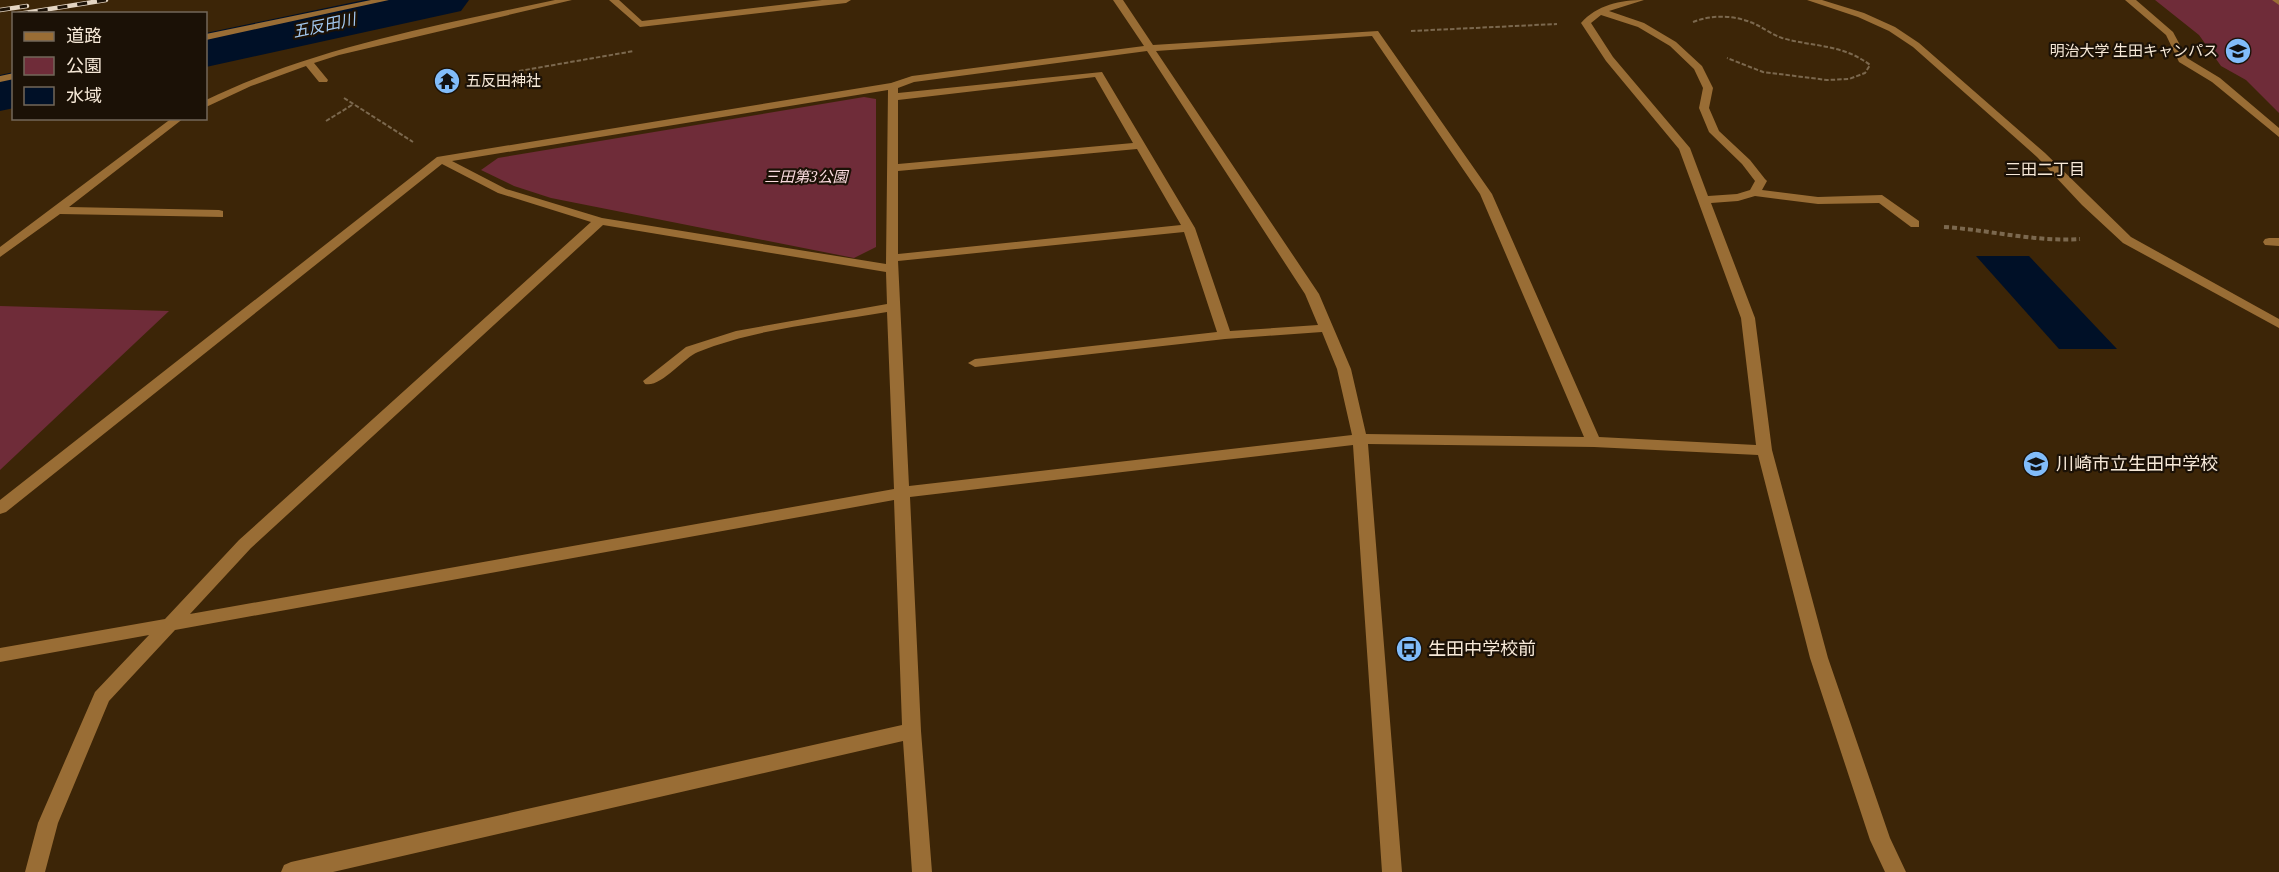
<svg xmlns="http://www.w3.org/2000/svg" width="2279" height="872" font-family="'IBM Plex Serif','Noto Sans JP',serif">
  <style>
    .green { fill: #6f2c39 }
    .water { fill: #001027 }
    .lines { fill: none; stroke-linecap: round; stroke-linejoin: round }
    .river { fill: #001027; fill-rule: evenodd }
    .path-far1 { stroke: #7b684e; stroke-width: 2; stroke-dasharray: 4.5 2; stroke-linecap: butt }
    .path { stroke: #7b684e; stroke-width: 4; stroke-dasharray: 5 3; stroke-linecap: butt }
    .minor { fill: #996d35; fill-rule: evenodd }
    .rail-casing { stroke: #e3d4c2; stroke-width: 4.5 }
    .rail { stroke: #1b1106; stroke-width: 3; stroke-dasharray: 10; stroke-linecap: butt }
    .labels { text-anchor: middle; stroke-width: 4.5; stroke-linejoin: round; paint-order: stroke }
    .far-poi-label { font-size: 15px; fill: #f7e9d8; stroke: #1b1106; text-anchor: end }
    .far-park-label { font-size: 15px; font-style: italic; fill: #fadbdf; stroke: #1b1106 }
    .far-water-label { font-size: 16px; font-style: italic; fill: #a3c9f1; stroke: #1b1106 }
    .far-neighbourhood-label { font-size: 16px; fill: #f7e9d8; stroke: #1b1106 }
    .poi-label { font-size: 18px; fill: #f7e9d8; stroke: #1b1106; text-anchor: start }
  </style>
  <rect width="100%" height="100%" fill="#3c2507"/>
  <g class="green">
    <polygon points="2155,0 2279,0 2279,113 2246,80 2221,66 2199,35"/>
    <polygon points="864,97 876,99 876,247 854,258 551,198 514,186 481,170 498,158"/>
    <polygon points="0,306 169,311 0,470"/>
  </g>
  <polygon class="water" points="1976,256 2029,256 2117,349 2059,349"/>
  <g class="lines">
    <g class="river">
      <polygon points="364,0 469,0 461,11 206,67 206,33"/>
      <polygon points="14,72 14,108 0,111 0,75"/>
    </g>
    <g class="path-far1">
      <path d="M1693 22C1713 14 1737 15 1757 25 1765 29 1773 35 1782 38 1813 47 1843 44 1870 65L1865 73 1849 79 1827 80 1763 72 1727 58"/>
      <polyline points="1411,31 1557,24"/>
      <polyline points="519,71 634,51"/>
      <polyline points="344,98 413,142"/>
      <polyline points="326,121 352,105"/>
    </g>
    <path class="path" d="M1944 227C1990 230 2034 242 2080 239"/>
    <g class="minor">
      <polygon points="371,0 389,0 206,40 206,34"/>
      <path d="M555 0H572L339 55 314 63 328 80 327 82H319L306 66 251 86 206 107V100C316 47 435 26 555 0Z"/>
      <polygon points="609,0 619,0 642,21 822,0 851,0 846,3 640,27"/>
      <path d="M1113 0H1123L1153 45 1378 31 1492 194 1599 437 1756 445 1741 318 1679 149 1606 61 1581 23C1597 5 1620 0 1644 0L1609 11 1644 23 1676 42 1702 66 1713 88 1709 108 1719 131 1750 160 1765 179 1767 181 1762 190 1818 197 1882 195 1919 221V227H1911L1879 203 1818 204 1755 196 1738 201 1711 203 1755 318 1772 450 1828 658 1890 838 1906 872H1885L1870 840 1810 658 1758 455 1594 447 1368 444 1402 872H1382L1353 445 910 497 921 731 932 872H912L903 741 333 872H281L284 865 291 862 902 725 894 500 175 630 109 701 58 823 45 872H25L38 823 95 692 149 635 0 662V648L165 619 239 540 591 222 498 193 442 164 6 512 0 514V500L437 157 891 83 912 76 1144 46ZM1601 15 1638 27 1670 46 1694 69 1703 88 1699 108 1709 132 1742 164 1755 181 1750 190 1737 194 1708 196 1690 148 1613 57 1591 23ZM1372 36 1480 194 1584 437 1366 434 1351 369 1319 294 1156 51ZM1147 51 1305 294 1318 325 1230 331 1195 228 1102 72 898 93V88L914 82ZM1095 77 1133 143 898 164V100ZM888 90 886 264 602 218 506 189 452 161ZM1137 149 1181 225 898 254V171ZM603 225 886 272 887 304 736 331 686 347 643 381 645 384C661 388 683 358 698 352 757 328 825 323 887 312L894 489 190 614 251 548ZM1184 232 1217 332 975 359 968 363 975 367 1225 339 1322 332 1337 369 1352 435 909 486 898 261Z"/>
      <polygon points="1807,0 1822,0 1864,13 1895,27 1919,43 2045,153 2131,237 2279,319 2279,328 2123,243 2082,205 2037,157 1913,47 1889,31 1858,17"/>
      <polygon points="2125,0 2136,0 2173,32 2187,58 2220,78 2279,128 2279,137 2212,82 2179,62 2166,35"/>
      <polygon points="2272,0 2279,0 2279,5"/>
      <polygon points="14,73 14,79 0,82 0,76"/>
      <polygon points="172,118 184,118 69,207 219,210 223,211 223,217 60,214 0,257 0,247"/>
      <polygon points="2269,238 2279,238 2279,246 2265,245 2263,242 2265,239"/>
    </g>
    <g class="rail-casing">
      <g id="rail">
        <polyline points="0,10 27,6"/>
        <polyline points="18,14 106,0"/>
      </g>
    </g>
    <use href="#rail" class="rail"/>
  </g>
  <defs>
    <g id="university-disc" transform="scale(1.35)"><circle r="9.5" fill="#81bcfa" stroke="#1b1106"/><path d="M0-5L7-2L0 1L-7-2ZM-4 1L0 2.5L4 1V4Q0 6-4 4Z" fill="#111"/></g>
    <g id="temple-disc" transform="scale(1.35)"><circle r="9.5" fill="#81bcfa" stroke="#1b1106"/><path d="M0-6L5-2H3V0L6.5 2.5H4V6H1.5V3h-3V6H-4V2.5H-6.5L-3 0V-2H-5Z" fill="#111"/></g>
    <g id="school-disc" transform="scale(1.35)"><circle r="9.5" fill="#81bcfa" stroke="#1b1106"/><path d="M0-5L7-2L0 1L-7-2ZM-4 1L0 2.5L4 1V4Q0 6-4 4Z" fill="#111"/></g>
    <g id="bus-disc" transform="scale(1.35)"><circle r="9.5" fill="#81bcfa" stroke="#1b1106"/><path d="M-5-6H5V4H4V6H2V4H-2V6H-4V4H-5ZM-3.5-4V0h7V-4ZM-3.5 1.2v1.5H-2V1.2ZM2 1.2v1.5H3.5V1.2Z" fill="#111"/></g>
  </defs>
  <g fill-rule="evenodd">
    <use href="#university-disc" x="2238" y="51"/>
    <use href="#temple-disc" x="447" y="81"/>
    <use href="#school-disc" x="2036" y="464"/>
    <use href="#bus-disc" x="1409" y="649"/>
  </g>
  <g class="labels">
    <g class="far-poi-label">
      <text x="2218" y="56">明治大学 生田キャンパス</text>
      <text x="466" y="86" text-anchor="start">五反田神社</text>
    </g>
    <g class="far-park-label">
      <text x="806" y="182">三田第3公園</text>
    </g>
    <g class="far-water-label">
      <text transform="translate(324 25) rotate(-12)" y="6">五反田川</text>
    </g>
    <g class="far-neighbourhood-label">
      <text x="2045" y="175">三田二丁目</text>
    </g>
    <g class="poi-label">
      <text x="2056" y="470">川崎市立生田中学校</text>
      <text x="1428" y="655">生田中学校前</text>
    </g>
  </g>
  <rect x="12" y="12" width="195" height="108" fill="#1b1106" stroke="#73675a" stroke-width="1.5"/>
  <rect x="24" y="32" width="30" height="9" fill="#996d35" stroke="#73675a" stroke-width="1.5"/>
  <text x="66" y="42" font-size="18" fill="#f7e9d8">道路</text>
  <rect x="24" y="57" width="30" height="18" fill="#6f2c39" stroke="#73675a" stroke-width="1.5"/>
  <text x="66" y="72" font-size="18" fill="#f7e9d8">公園</text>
  <rect x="24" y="87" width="30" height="18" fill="#001027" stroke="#73675a" stroke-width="1.5"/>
  <text x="66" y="102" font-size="18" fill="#f7e9d8">水域</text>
</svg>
